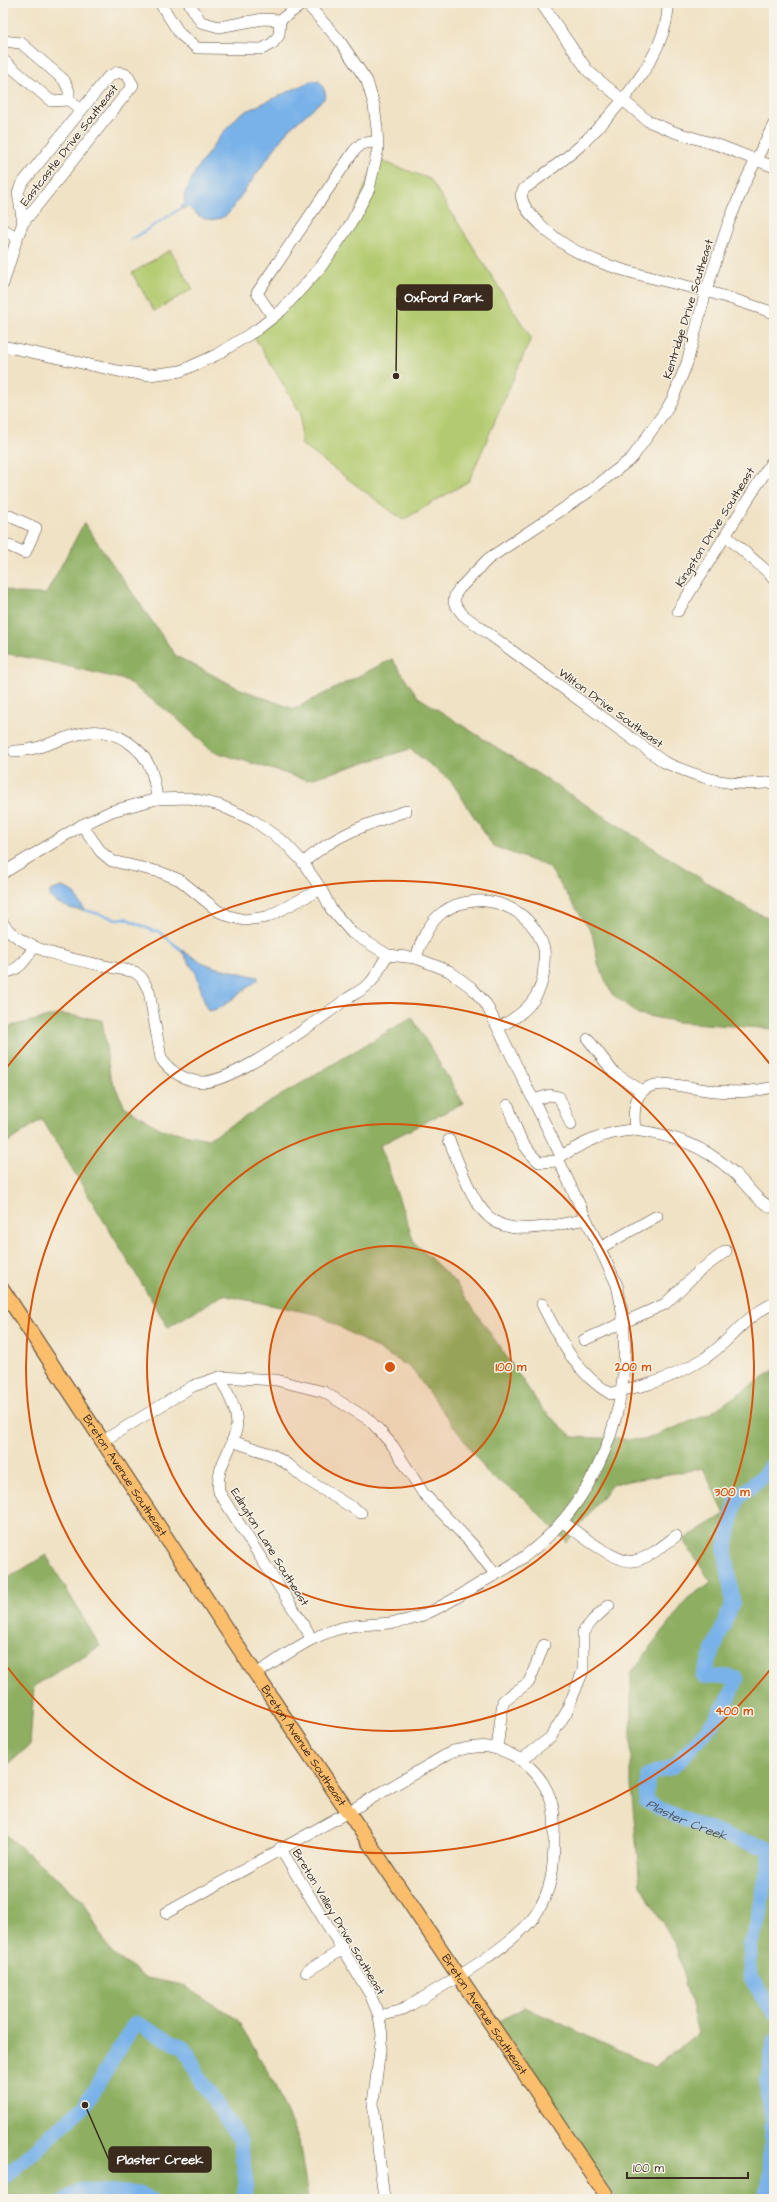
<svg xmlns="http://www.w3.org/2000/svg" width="777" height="2202" font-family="'Architects Daughter',sans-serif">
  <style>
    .green { fill: #b3cb70; stroke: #777a47 }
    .forest { fill: #8eaf62; stroke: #646c40 }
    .water { fill: #79b2e9; stroke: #5a6e84 }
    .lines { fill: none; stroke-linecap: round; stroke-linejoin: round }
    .stream { stroke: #79b2e9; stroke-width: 2.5 }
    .river { stroke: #79b2e9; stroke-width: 15 }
    .minor-casing { stroke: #564637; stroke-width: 12 }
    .major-casing { stroke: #564637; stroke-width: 16 }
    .minor { stroke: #fff; stroke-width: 11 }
    .major { stroke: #fabe6d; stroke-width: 14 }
    .ring { fill: none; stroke: #d7540e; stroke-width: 2 }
    .labels { text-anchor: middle; stroke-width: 3; stroke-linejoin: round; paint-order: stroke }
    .street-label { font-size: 12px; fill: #3b2a1e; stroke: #f7f3e8 }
    .water-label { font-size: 13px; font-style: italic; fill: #4e535b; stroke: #f7f3e8 }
    .centre { fill: #d7540e; stroke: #f7f3e8; stroke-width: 2 }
    .ring-label { font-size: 12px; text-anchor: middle; font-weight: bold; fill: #d7540e; stroke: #f7f3e8; stroke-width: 3; stroke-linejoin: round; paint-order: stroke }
    .leader { fill: none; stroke: #3b2a1e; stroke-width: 1.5 }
    .callout-dot { fill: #3b2a1e; stroke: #f7f3e8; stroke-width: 1.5 }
    .callout { fill: #3b2a1e; stroke: #3b2a1e; stroke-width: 1.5 }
    .callout-label { font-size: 13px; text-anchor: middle; font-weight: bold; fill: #fff }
  </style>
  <rect width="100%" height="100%" fill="#f7f3e8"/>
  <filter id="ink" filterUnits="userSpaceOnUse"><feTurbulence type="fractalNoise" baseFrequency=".025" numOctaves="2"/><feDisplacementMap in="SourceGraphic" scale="8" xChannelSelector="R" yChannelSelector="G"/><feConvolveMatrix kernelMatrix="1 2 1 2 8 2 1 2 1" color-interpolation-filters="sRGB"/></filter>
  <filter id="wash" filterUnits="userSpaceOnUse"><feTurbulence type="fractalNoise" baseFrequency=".012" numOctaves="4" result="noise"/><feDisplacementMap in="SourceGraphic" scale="16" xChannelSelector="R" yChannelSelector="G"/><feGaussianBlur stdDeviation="0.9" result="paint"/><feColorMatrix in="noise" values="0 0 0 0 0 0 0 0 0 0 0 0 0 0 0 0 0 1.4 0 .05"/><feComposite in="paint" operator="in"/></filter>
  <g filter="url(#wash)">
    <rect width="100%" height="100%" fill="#f0e2c5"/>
    <g class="green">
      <polygon points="376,159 430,179 531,338 469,481 403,520 301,444 301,414 252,333 273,317 350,225"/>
      <polygon points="170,250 193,289 154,311 132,273"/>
    </g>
    <g class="forest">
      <polygon points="84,523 176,656 238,688 294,709 392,659 418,697 750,910 768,917 774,912 774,1029 678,1022 638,1014 612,994 599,967 592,933 549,867 493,846 451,781 410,749 307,780 212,751 173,715 125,680 46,661 3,653 3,588 15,593 46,594"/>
      <polygon points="61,1014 102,1020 110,1076 125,1107 161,1129 208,1139 412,1017 463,1103 380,1145 414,1242 455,1282 543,1410 573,1437 644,1440 709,1414 774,1370 774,2199 615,2199 498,2022 525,2007 654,2067 698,2033 675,1943 640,1885 631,1785 631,1673 688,1598 711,1582 683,1540 725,1514 703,1468 612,1484 567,1542 519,1494 490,1476 411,1368 319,1315 223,1295 168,1327 42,1119 8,1142 3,1138 3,1028"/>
      <polygon points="46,1555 100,1646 34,1686 30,1745 3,1769 3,1578 5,1580"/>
      <polygon points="3,1832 84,1902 110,1952 146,1978 183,1985 237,2019 272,2079 299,2141 308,2199 3,2199"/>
    </g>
    <g class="water">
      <path d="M311 81H319L324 89 326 97 287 131 228 214C214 224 200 220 189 207L178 210 185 203 184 195 196 170 222 134 240 114Z"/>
      <path d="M62 887 72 891 85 910C73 911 59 905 50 897V891Z"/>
      <polygon points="180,949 199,961 214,967 258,977 258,980 220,1008 209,1011 206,1007 196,973"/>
    </g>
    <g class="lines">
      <g class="stream">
        <polyline points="131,240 178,210"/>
        <polyline points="85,910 117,919 125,918 153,931 158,931 180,949"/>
      </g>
      <g class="river">
        <path id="s1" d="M774 1462 764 1475 736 1500 725 1550 733 1602 703 1676C717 1680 721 1673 737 1679L727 1702 708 1729 674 1766 648 1775 646 1801C686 1823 727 1837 771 1849L758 1921 750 1946V1977L774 2013"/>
        <polyline points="3,2179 85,2105 135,2023 185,2048 202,2082 240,2140 246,2182 244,2199"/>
        <polyline points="66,2199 82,2190 140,2194 150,2199"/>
        <polyline points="765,2199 770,2173 772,2120 767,2084 774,2041"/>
      </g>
    </g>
  </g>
  <g filter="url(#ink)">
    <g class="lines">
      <g class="minor-casing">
        <g id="minor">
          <polyline points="160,3 180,34 197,48 262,49 273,43 279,35 280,20"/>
          <polyline points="189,3 201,22 219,27 263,19 280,20 304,3"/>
          <polyline points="541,3 588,71 648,121 674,132 721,146 774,167"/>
          <path d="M668 3C669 54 615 112 580 146 563 161 543 175 524 189L521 195C523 208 532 216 541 225 584 269 648 275 705 291 728 297 751 305 774 313"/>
          <polyline points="3,41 21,43 64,80 69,91 69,100 81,110"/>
          <polyline points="3,60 51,101 69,100"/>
          <path d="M774 124 747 178 728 224 706 291 687 363 673 398 666 410 632 458 587 493 488 559 459 589 455 595 454 603 463 615 664 762C702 779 732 788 774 782"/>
          <polyline points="3,229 17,238"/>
          <polyline points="3,284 17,238 23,223 133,85 127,75 118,72 108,77 21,185 18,193 23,223"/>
          <polyline points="273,317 257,293 354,151 361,144 378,141"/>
          <polyline points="3,346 118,371 149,375 181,371 216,355 258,329 282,310 320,268 350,225 369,189 378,149 377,129 374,105 367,81 339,40 306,3"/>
          <polyline points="3,513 36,528 25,553 3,543"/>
          <polyline points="726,536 769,573 774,580"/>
          <polyline points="678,611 774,458"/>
          <path d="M14 751C56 751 86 714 128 742 150 757 154 774 157 799"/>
          <polyline points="82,825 101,852 112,861 160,872 180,880 218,911 229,916 244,920 267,917 321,889"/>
          <path d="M303 863C334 835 367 824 406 811"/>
          <path d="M3 873 82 825 112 811 157 799 189 798 219 805 253 820 285 843 302 861 321 889 331 909 352 933 388 955 416 958 449 971 472 988 486 1004 561 1156 559 1161 617 1285C641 1383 607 1495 525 1556 511 1567 494 1575 479 1584 459 1596 440 1609 418 1617 396 1625 375 1623 352 1626 316 1631 286 1655 256 1674"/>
          <path d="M3 923C22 955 100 964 135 972L142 978 149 991 161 1058C169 1072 188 1082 204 1082 237 1080 317 1021 345 1000 354 994 363 990 370 983 378 975 381 963 388 955"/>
          <path d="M416 958C421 941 428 923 443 912 479 887 533 906 544 949 545 954 544 960 544 965 544 996 525 1014 499 1027"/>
          <path d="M3 972C18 973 27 958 34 947"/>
          <polyline points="588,1039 614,1073 642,1091"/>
          <polyline points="534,1100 550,1095 559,1097 571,1125"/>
          <path d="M508 1105C516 1129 520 1145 539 1162L559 1161"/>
          <path d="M635 1130C675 1136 703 1145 733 1172 746 1183 757 1203 774 1208"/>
          <path d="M449 1140C484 1228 488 1241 586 1219"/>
          <path d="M561 1156C585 1142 607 1131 635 1130 627 1064 677 1088 716 1091 735 1093 756 1091 774 1087"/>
          <polyline points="600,1248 657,1216"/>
          <path d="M542 1304C559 1338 576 1374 611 1394 623 1389 634 1388 646 1385 667 1379 687 1369 705 1358 732 1340 742 1318 774 1303"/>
          <polyline points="584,1340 665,1304 698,1272 726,1251"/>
          <path d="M220 1377C227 1393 240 1412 236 1430 231 1453 215 1467 219 1492L308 1632 310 1639"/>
          <polyline points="103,1441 193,1386 220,1377 276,1380 324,1392 368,1419 379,1430 393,1446 423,1493 472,1544 495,1574"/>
          <polyline points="232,1441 273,1455 290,1466 304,1478 361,1513"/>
          <path d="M562 1521C575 1531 618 1565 634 1561 649 1558 664 1545 676 1536"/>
          <polyline points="497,1749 503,1701 529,1682 544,1645"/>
          <polyline points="521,1760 550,1738 566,1713 583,1671 583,1632 593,1620 609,1605"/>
          <polyline points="280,1848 370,1994 379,2016 382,2035 373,2103 384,2199"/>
          <path d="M166 1913 348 1812 453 1751C465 1749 478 1745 489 1747 522 1753 546 1777 553 1808 555 1818 554 1829 554 1839 554 1867 552 1890 536 1914 515 1945 443 1986 409 2006L400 2011 379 2016"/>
          <polyline points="306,1972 343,1949"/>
        </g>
      </g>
      <g class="major-casing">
        <g id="major">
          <path id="s2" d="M3 1290 279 1709 609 2199"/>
        </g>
      </g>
      <use href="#minor" class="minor"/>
      <use href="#major" class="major"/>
    </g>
  </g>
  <circle cx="390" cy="1367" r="121" fill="#d7540e" fill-opacity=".12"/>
  <g class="ring">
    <circle cx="390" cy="1367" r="121"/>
    <circle cx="390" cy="1367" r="243"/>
    <circle cx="390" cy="1367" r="364"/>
    <path d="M773 1666A486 486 0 0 1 4 1663M4 1071A486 486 0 0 1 773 1068"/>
  </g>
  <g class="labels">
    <g class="street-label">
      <text transform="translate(69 145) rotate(-52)" y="4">Eastcastle Drive Southeast</text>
      <text transform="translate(688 309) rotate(-73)" y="4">Kentridge Drive Southeast</text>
      <text transform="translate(715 527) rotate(-58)" y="4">Kingston Drive Southeast</text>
      <text transform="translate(611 708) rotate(36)" y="4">Wilton Drive Southeast</text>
      <text dy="4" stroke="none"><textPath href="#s2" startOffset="222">Breton Avenue Southeast</textPath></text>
      <text transform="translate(270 1547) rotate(58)" y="4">Edington Lane Southeast</text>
      <text dy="4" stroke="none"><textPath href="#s2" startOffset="546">Breton Avenue Southeast</textPath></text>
      <text transform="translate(339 1922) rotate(59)" y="4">Breton Valley Drive Southeast</text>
      <text dy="4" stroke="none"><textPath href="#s2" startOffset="870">Breton Avenue Southeast</textPath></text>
    </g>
    <g class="water-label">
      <text dy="5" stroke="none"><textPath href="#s1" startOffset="479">Plaster Creek</textPath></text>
    </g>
  </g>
  <circle cx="390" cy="1367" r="6" class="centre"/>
  <g class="ring-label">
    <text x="511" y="1371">100 m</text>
    <text x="633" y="1371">200 m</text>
    <text x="732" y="1496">300 m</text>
    <text x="734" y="1715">400 m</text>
  </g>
  <path class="leader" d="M396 376L397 297M85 2105L109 2160"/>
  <g class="callout-dot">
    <circle cx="396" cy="376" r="4"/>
    <circle cx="85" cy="2105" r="4"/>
  </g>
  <g class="callout">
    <rect x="397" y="285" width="95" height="25" rx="4"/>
    <rect x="109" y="2147" width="102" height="25" rx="4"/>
  </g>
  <g class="callout-label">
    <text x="444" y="302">Oxford Park</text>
    <text x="160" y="2164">Plaster Creek</text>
  </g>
  <rect width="777" height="2202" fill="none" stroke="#f7f3e8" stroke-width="16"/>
  <path d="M627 2172v6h121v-6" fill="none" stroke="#3b2a1e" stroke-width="2"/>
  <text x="633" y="2172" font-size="12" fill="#3b2a1e" stroke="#f7f3e8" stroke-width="3" paint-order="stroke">100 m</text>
</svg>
